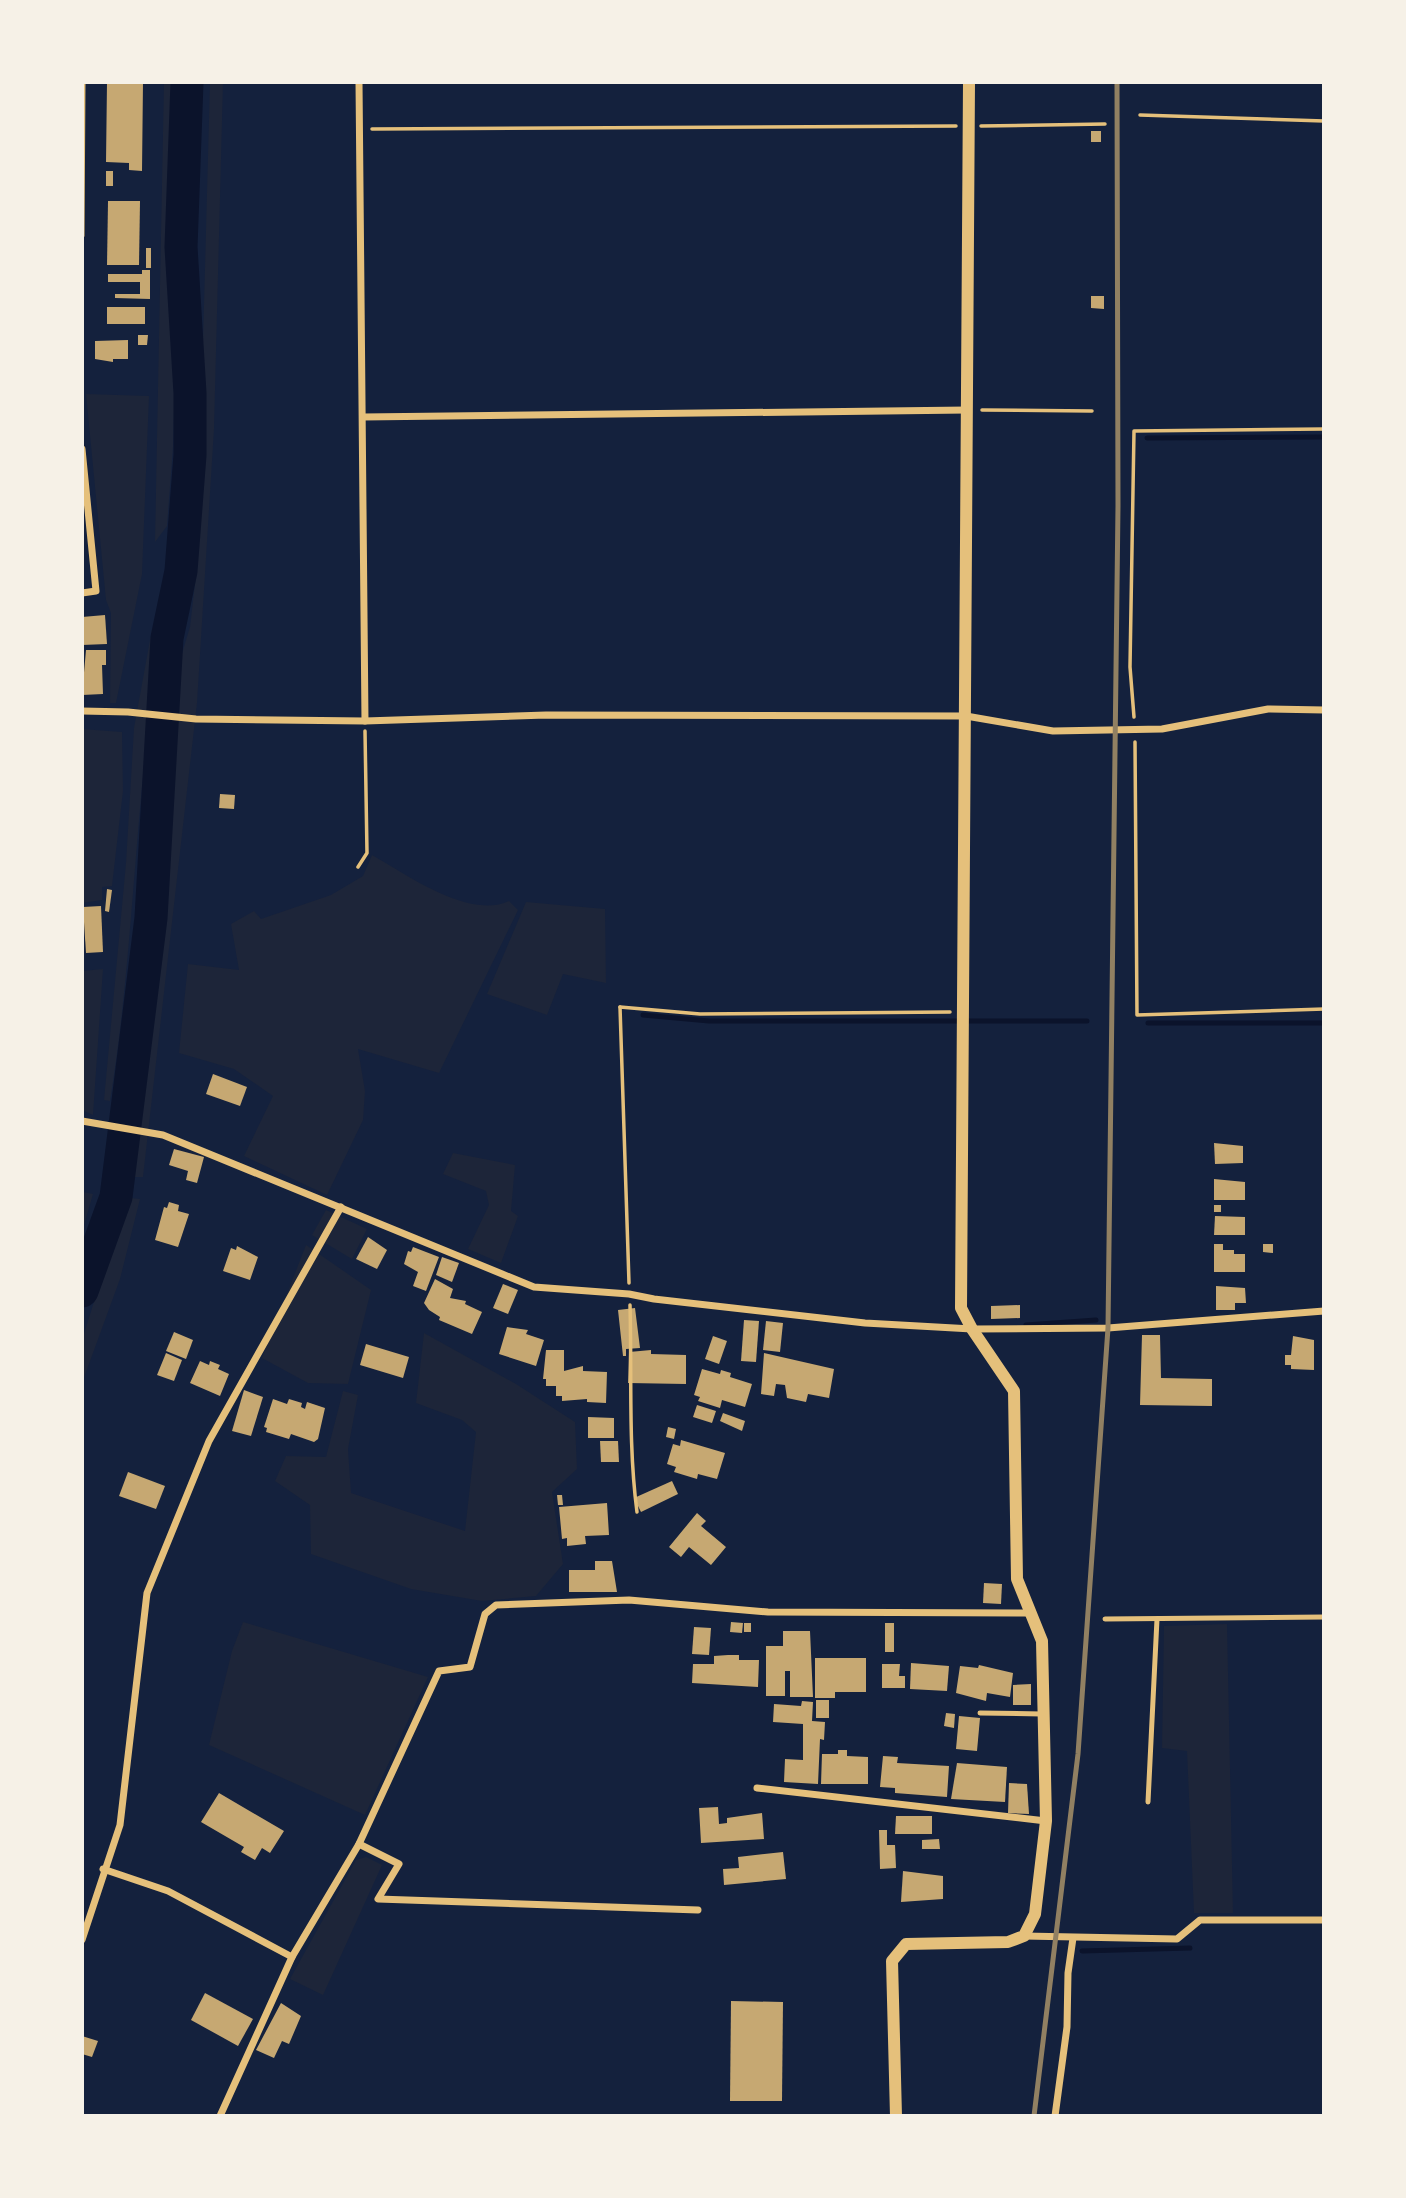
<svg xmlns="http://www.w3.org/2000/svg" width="1406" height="2198" font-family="'Fira Sans',sans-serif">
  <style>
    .green { fill: #1d2539 }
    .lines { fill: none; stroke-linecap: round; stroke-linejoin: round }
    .stream { stroke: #0b132b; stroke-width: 5 }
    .river { stroke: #0b132b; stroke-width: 33 }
    .building { fill: #c6a872 }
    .path { stroke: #e5c07b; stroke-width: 3.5 }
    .service { stroke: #e5c07b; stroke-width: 5 }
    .minor { stroke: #e5c07b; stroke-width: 7 }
    .tertiary { stroke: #e5c07b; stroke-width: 12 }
    .rail { stroke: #918062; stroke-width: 5 }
  </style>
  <rect width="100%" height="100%" fill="#14213d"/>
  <g class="green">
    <polygon points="164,82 183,82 173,447 167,526 155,542"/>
    <polygon points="210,82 223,82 214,429 197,703 143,1177 130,1177 158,961 166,814 181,657 190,627 197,566"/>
    <polygon points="86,394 149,396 142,574 116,703 110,703 111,613 106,600"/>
    <path d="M164 624C134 781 136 943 110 1101L104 1100 126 863 134 728 152 629Z"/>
    <polygon points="82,729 122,732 123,791 112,886 102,887 102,900 82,903"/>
    <path d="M372 855C406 874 469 920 509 901L518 910 439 1073 358 1049 365 1091 363 1120 327 1195 244 1156 273 1096 234 1069 179 1053 188 964 239 970 231 924 254 911 261 919 331 895 363 876Z"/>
    <polygon points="526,902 605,909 606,983 563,974 547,1015 487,994"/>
    <polygon points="103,969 93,1115 82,1110 82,971"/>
    <polygon points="453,1153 515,1165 511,1211 518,1216 501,1263 468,1249 489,1205 486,1191 443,1174"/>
    <polygon points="83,1192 93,1194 82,1232 82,1194"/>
    <polygon points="122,1197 140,1199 120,1279 82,1383 82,1340 109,1254"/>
    <polygon points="326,1210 367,1229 352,1259 312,1235"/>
    <polygon points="306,1245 371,1290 348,1384 308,1383 262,1358"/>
    <polygon points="424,1333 516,1384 575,1422 577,1469 552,1492 563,1564 536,1596 482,1601 411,1589 311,1554 310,1505 275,1481 286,1456 326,1457 343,1391 358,1395 348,1449 351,1493 465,1531 476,1432 462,1420 416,1403"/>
    <polygon points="243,1622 428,1677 365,1815 209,1745 232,1651"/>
    <polygon points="1227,1624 1233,1913 1194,1913 1187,1751 1162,1748 1164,1626"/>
    <polygon points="366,1857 382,1865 323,1995 290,1979 356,1860"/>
  </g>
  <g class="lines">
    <g class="stream">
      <polyline points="1147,438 1324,437"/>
      <polyline points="643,1015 709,1021 1087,1021"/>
      <polyline points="1148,1023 1324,1023"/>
      <polyline points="1026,1325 1096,1320"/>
      <polyline points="1082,1951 1190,1948"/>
    </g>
    <polyline class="river" points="82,1291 116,1197 151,918 167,638 181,571 190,455 190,393 181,247 187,82"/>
  </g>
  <g class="building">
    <polygon points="107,82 143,82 142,171 129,170 129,163 106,162"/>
    <rect x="1091" y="131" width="10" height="11"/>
    <rect x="106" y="171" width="7" height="15"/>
    <polygon points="108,201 140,201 139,265 107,265"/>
    <rect x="146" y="248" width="5" height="20"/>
    <polygon points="142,270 150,270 150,299 115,298 115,294 140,294 140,282 108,282 108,274 142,274"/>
    <polygon points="1091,296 1104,296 1104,309 1091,308"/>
    <rect x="107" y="307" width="38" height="17"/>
    <polygon points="138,335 148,335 147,345 138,345"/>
    <polygon points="128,340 128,359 113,359 113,362 95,359 95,341"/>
    <polygon points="105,615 107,644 82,645 82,617"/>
    <polygon points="86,650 106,650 106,665 102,665 103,694 82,695"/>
    <polygon points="220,794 235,795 234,809 219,808"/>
    <polygon points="107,889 112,890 109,912 105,911"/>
    <polygon points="101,906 103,952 86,953 83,907"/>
    <polygon points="213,1074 247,1087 240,1106 206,1094"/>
    <polygon points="1214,1143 1243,1146 1243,1163 1215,1164"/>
    <polygon points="174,1149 204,1157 197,1183 186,1180 188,1171 169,1165"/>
    <polygon points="1214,1179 1245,1182 1245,1200 1214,1200"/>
    <polygon points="169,1202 179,1205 178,1211 189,1214 178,1247 155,1240 164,1207 167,1208"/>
    <rect x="1214" y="1205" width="7" height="7"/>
    <polygon points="1215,1216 1245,1217 1245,1235 1214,1235"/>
    <polygon points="368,1237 387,1250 377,1269 356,1259"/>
    <polygon points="1214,1244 1223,1244 1223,1250 1234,1250 1234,1254 1245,1254 1245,1272 1214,1272"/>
    <polygon points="1263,1244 1273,1244 1273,1253 1263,1252"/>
    <polygon points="237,1246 258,1257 250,1280 223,1271 231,1248 236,1250"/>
    <polygon points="413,1247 439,1257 426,1291 413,1286 418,1272 404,1264 408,1251 411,1252"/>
    <polygon points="442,1257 459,1263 452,1282 436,1275"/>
    <polygon points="435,1279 453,1289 450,1298 466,1301 465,1304 482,1312 472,1334 439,1320 440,1317 429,1310 424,1303"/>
    <polygon points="503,1284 518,1290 508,1314 493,1308"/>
    <polygon points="1216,1286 1245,1288 1246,1303 1235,1303 1235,1310 1216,1310"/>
    <polygon points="1020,1305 1020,1318 991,1319 991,1306"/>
    <polygon points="635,1308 640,1348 626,1349 626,1356 623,1356 618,1310"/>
    <polygon points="744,1320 759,1321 756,1362 741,1361"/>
    <polygon points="766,1321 783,1323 780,1352 763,1350"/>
    <polygon points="507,1327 528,1330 526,1334 544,1340 536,1366 499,1354"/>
    <polygon points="174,1332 193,1340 186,1359 166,1351"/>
    <polygon points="1142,1335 1160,1335 1161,1378 1212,1379 1212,1406 1140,1405"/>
    <polygon points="713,1336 727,1341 719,1364 705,1359"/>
    <polygon points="1293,1336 1314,1340 1314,1370 1291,1369 1291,1365 1285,1365 1285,1355 1291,1355"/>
    <polygon points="366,1344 409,1357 403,1378 360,1365"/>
    <polygon points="546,1350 564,1350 564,1371 583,1366 583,1371 607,1372 606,1403 587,1402 587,1399 562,1401 562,1396 556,1396 556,1386 546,1386 546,1379 543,1379"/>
    <polygon points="651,1350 651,1354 686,1355 686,1384 628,1383 629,1352"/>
    <polygon points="166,1353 182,1360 174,1381 157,1375"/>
    <polygon points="764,1353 834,1369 829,1398 808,1394 806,1402 787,1398 785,1385 776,1384 774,1396 761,1394"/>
    <polygon points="200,1361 209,1365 210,1361 220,1365 218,1369 229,1374 220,1396 190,1383"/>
    <polygon points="702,1369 720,1374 721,1370 731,1373 730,1377 752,1384 745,1407 722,1400 720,1408 698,1401 700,1397 694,1395"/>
    <polygon points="244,1390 263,1397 251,1436 232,1431"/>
    <polygon points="273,1399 287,1404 289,1399 302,1403 301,1407 305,1409 307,1402 325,1408 318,1439 314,1442 291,1434 289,1439 266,1432 267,1428 264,1427"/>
    <polygon points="697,1405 716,1411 712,1423 693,1417"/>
    <polygon points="723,1413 745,1421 742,1431 720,1421"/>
    <polygon points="588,1417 614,1418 614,1438 588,1438"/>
    <polygon points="668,1427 676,1429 674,1439 666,1437"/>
    <polygon points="681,1440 725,1453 717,1479 698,1474 697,1479 674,1472 676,1467 667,1464 673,1444 680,1446"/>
    <polygon points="600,1441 618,1441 619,1462 601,1462"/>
    <polygon points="128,1472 165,1486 156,1509 119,1496"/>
    <polygon points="672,1481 678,1494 641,1512 634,1498"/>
    <polygon points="557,1495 562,1495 563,1505 558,1505"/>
    <polygon points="607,1503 609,1535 585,1536 586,1544 567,1546 567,1538 562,1539 559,1507"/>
    <polygon points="697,1513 706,1521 701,1526 726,1547 711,1565 689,1547 681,1557 669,1547"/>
    <polygon points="595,1561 612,1561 617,1592 569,1592 569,1570 595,1570"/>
    <polygon points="984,1583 1002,1584 1001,1604 983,1603"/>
    <polygon points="731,1622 743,1623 742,1633 730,1632"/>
    <rect x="744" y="1623" width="7" height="9"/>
    <rect x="885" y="1623" width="9" height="29"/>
    <polygon points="694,1627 711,1628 709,1655 692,1654"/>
    <polygon points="783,1631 810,1631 813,1697 790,1697 790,1671 785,1671 785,1696 766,1696 766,1646 783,1646"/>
    <polygon points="728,1655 739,1655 739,1660 759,1660 758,1687 692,1683 693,1664 714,1664 714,1656"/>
    <polygon points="815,1658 866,1658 866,1692 835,1692 835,1698 815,1698"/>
    <polygon points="911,1663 949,1666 947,1691 910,1689"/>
    <polygon points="882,1664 900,1664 899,1676 905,1676 905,1688 882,1688"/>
    <polygon points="979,1665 1013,1673 1010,1697 987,1693 986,1701 956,1693 960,1666 978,1668"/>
    <polygon points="1031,1684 1031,1705 1013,1705 1013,1685"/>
    <rect x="816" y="1700" width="13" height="18"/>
    <polygon points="802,1701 813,1702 812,1721 825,1722 824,1740 820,1739 818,1784 784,1782 785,1759 803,1760 803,1724 773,1722 774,1704 801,1706"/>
    <polygon points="946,1713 955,1714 954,1728 944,1726"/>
    <polygon points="959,1716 980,1718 977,1751 956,1749"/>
    <polygon points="838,1750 847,1750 847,1756 868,1757 868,1784 821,1784 822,1754 838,1754"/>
    <polygon points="883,1756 898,1757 897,1763 949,1766 947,1797 895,1793 895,1788 880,1787"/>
    <polygon points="957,1763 1007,1767 1005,1802 951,1799"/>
    <polygon points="1009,1783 1027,1784 1029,1814 1008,1813"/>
    <polygon points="219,1793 284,1831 270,1853 262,1848 255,1860 241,1852 244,1847 201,1822"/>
    <polygon points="718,1807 719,1824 727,1823 727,1818 762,1813 764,1839 701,1843 699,1808"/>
    <polygon points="896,1816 932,1816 932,1834 895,1834"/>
    <polygon points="879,1830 887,1830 887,1845 895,1845 896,1868 880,1869"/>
    <polygon points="939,1839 940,1849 922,1849 922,1840"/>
    <polygon points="783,1852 786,1879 724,1885 723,1869 739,1868 738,1857"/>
    <polygon points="903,1871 943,1876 943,1899 901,1902"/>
    <polygon points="205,1993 253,2019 238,2046 191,2020"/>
    <polygon points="731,2001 783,2002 782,2101 730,2101"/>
    <polygon points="281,2003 301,2016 289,2044 282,2041 274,2058 256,2050"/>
    <polygon points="82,2036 98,2041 92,2057 82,2054"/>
  </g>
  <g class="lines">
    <g class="path">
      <polyline points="1140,115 1324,121"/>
      <polyline points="981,126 1105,124"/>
      <polyline points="372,129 956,126"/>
      <polyline points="982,410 1092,411"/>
      <polyline points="1134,717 1130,667 1134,431 1324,429"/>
      <polyline points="1135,742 1137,1015 1324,1009"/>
      <polyline points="358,867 367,853 365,731"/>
      <polyline points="620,1007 629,1283"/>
      <polyline points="620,1007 700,1014 950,1012"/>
      <path d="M630 1305C632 1374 628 1444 637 1512"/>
    </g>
    <g class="service">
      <polyline points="82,236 83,82"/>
      <polyline points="1105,1619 1324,1617"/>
      <polyline points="980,1713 1042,1714"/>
      <polyline points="1148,1802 1157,1619"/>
    </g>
    <g class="minor">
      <polyline points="359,82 365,721"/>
      <polyline points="363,417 967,410"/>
      <polyline points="82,449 96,591 82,593"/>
      <polyline points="82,711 128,712 196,719 365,721 546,715 966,716 1053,731 1162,729 1268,709 1324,710"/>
      <polyline points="82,1121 163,1135 534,1287 629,1294 654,1299 865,1323 972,1329 1108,1328 1324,1311"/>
      <polyline points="757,1788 1046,1821"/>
      <polyline points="359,1844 399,1864 378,1899 698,1910"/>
      <polyline points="103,1869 168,1891 292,1957"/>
      <polyline points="1024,1936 1177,1939 1200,1920 1324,1920"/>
      <polyline points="82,1940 120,1825 147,1593 209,1441 341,1207"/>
      <polyline points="220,2116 292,1957 359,1844 439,1671 470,1667 485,1614 496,1605 629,1600 768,1612 1031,1613"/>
      <polyline points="1055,2116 1067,2027 1068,1973 1073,1938"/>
    </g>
    <polyline class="tertiary" points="896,2116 892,1961 906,1944 1008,1942 1024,1936 1035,1914 1046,1821 1042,1641 1017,1579 1014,1391 972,1329 961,1308 969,82"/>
    <polyline class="rail" points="1034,2116 1078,1754 1108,1328 1118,506 1117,82"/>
  </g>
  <rect width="1406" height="2198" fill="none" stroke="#f6f1e7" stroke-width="168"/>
</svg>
